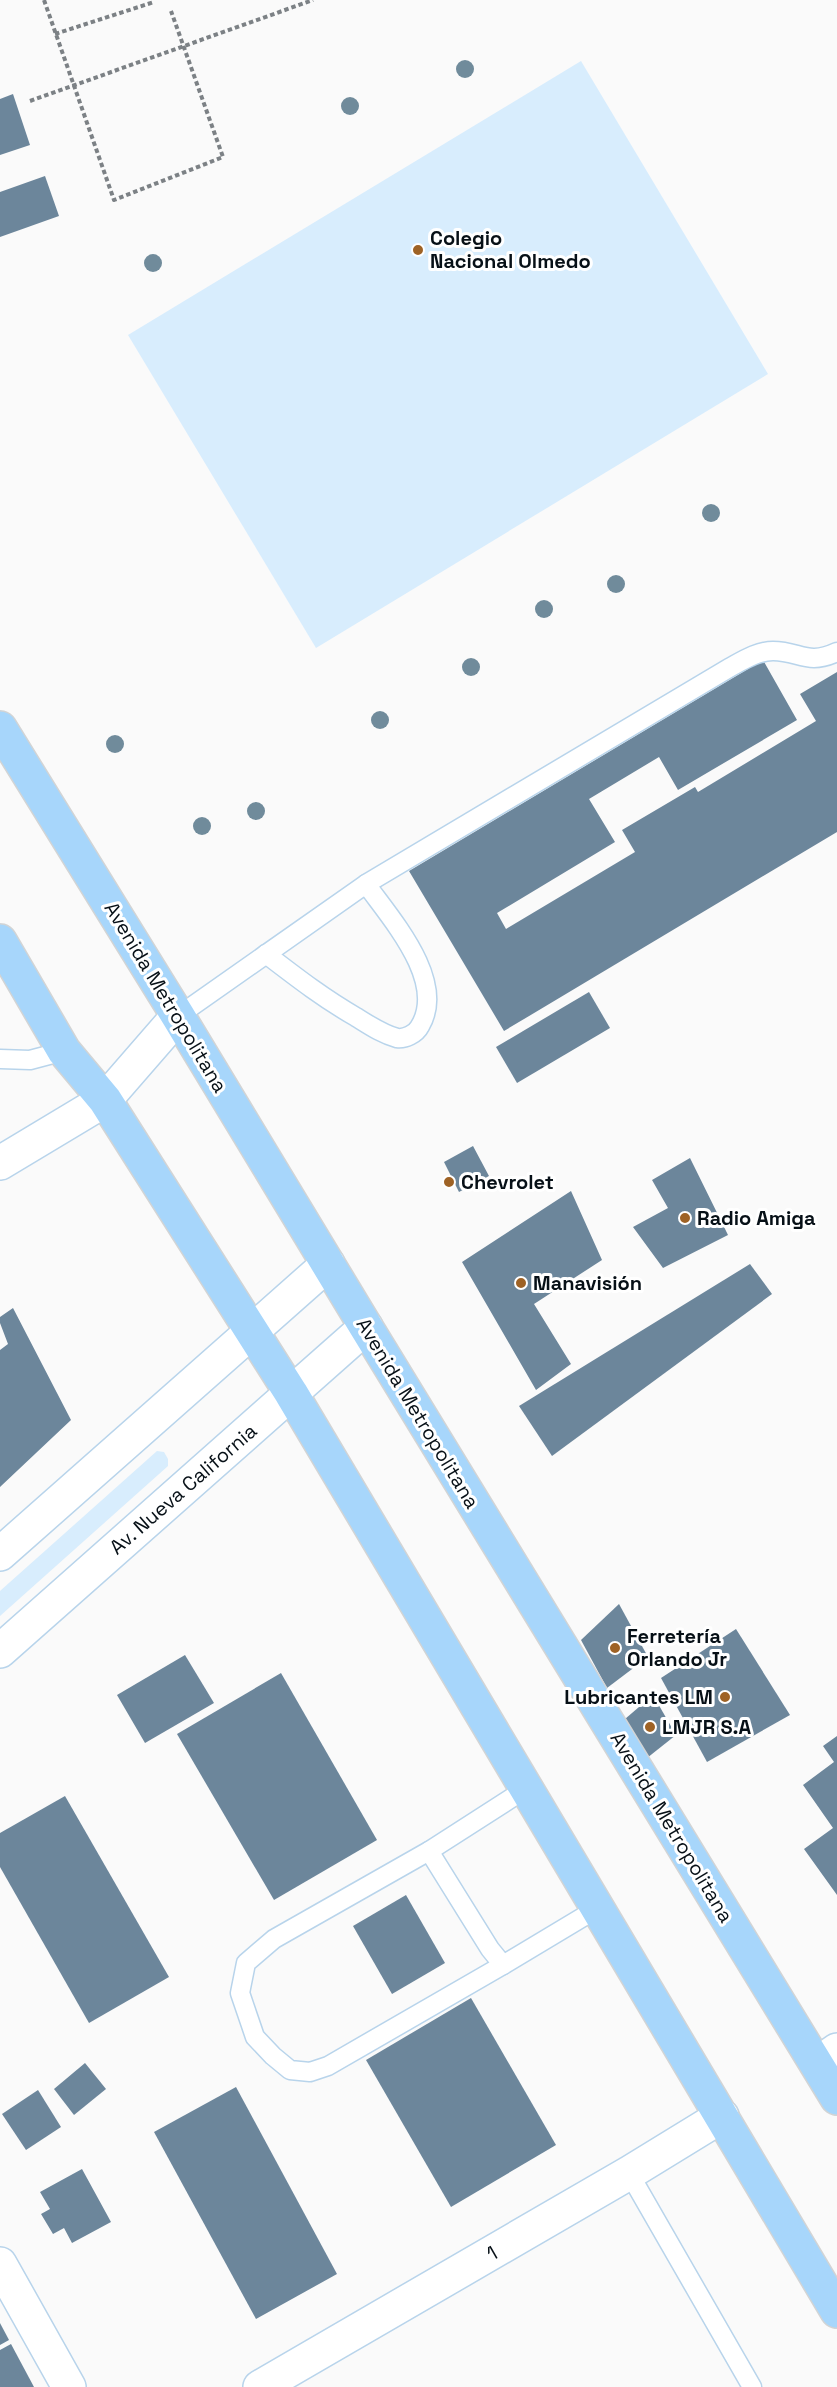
<svg xmlns="http://www.w3.org/2000/svg" width="837" height="2387" font-family="'Space Grotesk',sans-serif">
  <style>
    .green { fill: #d8edfd }
    .building { fill: #6c869b }
    .lines { fill: none; stroke-linecap: round; stroke-linejoin: round }
    .service-casing { stroke: #b8d4eb; stroke-width: 21 }
    .minor-casing { stroke: #b8d4eb; stroke-width: 36 }
    .tertiary-casing { stroke: #b8d4eb; stroke-width: 36 }
    .trunk-casing { stroke: #d2d4d5; stroke-width: 36 }
    .path { stroke: #7c8185; stroke-width: 4; stroke-dasharray: 4.5 3; stroke-linecap: butt }
    .service { stroke: #fff; stroke-width: 18 }
    .minor { stroke: #fff; stroke-width: 33 }
    .tertiary { stroke: #fff; stroke-width: 33 }
    .trunk { stroke: #a7d6fb; stroke-width: 33 }
    .tree { fill: #708b9b }
    .poi-dot { fill: #9e6225; stroke: #fff; stroke-width: 2 }
    .labels { text-anchor: middle; stroke-width: 6; stroke-linejoin: round; paint-order: stroke }
    .poi-label { font-size: 20px; font-weight: bold; fill: #071017; stroke: #fff; text-anchor: start }
    .street-label { font-size: 20px; fill: #071017; stroke: #fff }
  </style>
  <rect width="100%" height="100%" fill="#fafafa"/>
  <g class="green">
    <polygon points="581,61 768,374 316,648 128,335"/>
    <polygon points="157,1451 164,1452 168,1459 168,1466 0,1616 0,1591"/>
  </g>
  <g class="building">
    <polygon points="13,94 30,145 0,155 0,99"/>
    <polygon points="45,176 59,216 0,237 0,192"/>
    <polygon points="763,660 797,720 678,790 659,757 589,799 615,842 497,913 506,929 635,852 622,830 695,787 698,792 816,721 800,694 837,672 837,832 504,1031 409,871"/>
    <polygon points="589,992 610,1028 517,1083 496,1047"/>
    <polygon points="473,1146 489,1176 459,1192 444,1162"/>
    <polygon points="690,1158 728,1235 663,1268 633,1227 668,1208 652,1180"/>
    <polygon points="571,1191 602,1260 534,1304 571,1364 536,1390 462,1262"/>
    <polygon points="750,1264 772,1294 552,1456 519,1406"/>
    <polygon points="13,1308 71,1420 0,1487 0,1350 8,1344 0,1323 0,1317"/>
    <polygon points="619,1604 648,1657 607,1688 581,1640"/>
    <polygon points="736,1629 790,1715 707,1762 661,1678"/>
    <polygon points="185,1655 214,1703 145,1743 117,1695"/>
    <polygon points="281,1673 377,1840 274,1900 177,1734"/>
    <polygon points="653,1695 676,1735 647,1758 625,1719"/>
    <polygon points="837,1736 837,1895 804,1849 833,1828 803,1785 834,1762 823,1746"/>
    <polygon points="65,1796 169,1977 89,2023 0,1867 0,1833"/>
    <polygon points="406,1895 445,1963 392,1994 353,1926"/>
    <polygon points="471,1998 556,2145 451,2207 366,2060"/>
    <polygon points="85,2063 106,2089 74,2115 54,2089"/>
    <polygon points="236,2087 337,2274 256,2319 154,2132"/>
    <polygon points="38,2090 61,2127 26,2150 2,2114"/>
    <polygon points="82,2169 111,2222 72,2243 64,2228 53,2234 41,2214 50,2209 40,2192"/>
    <polygon points="0,2323 9,2340 0,2345"/>
    <polygon points="11,2344 34,2387 0,2387 0,2350"/>
  </g>
  <g class="lines">
    <g class="service-casing">
      <g id="service">
        <path d="M266 954C296 977 323 998 356 1017 369 1025 382 1034 397 1038 405 1039 416 1034 420 1026 447 981 391 919 366 884"/>
        <path d="M178 1016 366 884 729 668C742 661 757 651 773 651 800 651 807 666 837 652"/>
        <polyline points="0,1059 30,1060 64,1051"/>
        <polyline points="527,1788 429,1851 490,1949 503,1965 598,1908"/>
        <polyline points="429,1851 274,1939 246,1963 240,1993 255,2037 273,2056 290,2070 310,2072 328,2066 503,1965"/>
        <polyline points="629,2173 752,2387"/>
      </g>
    </g>
    <g class="minor-casing">
      <g id="minor">
        <polyline points="0,1163 105,1100 178,1016"/>
        <polyline points="817,2064 837,2050"/>
        <polyline points="0,2264 69,2387"/>
        <polyline points="260,2387 629,2173 722,2116"/>
      </g>
    </g>
    <g class="tertiary-casing">
      <g id="tertiary">
        <polyline points="0,1554 328,1264"/>
        <polyline points="0,1651 366,1327"/>
      </g>
    </g>
    <g class="trunk-casing">
      <g id="trunk">
        <polyline points="0,728 178,1016 366,1327 837,2098"/>
        <polyline points="0,941 64,1051 105,1100 291,1393 837,2311"/>
      </g>
    </g>
    <g class="path">
      <polyline points="44,0 114,200 223,157 171,11"/>
      <polyline points="55,34 154,2"/>
      <polyline points="30,101 313,0"/>
    </g>
    <use href="#service" class="service"/>
    <use href="#minor" class="minor"/>
    <use href="#tertiary" class="tertiary"/>
    <use href="#trunk" class="trunk"/>
  </g>
  <g class="tree">
    <circle cx="465" cy="69" r="9"/>
    <circle cx="350" cy="106" r="9"/>
    <circle cx="153" cy="263" r="9"/>
    <circle cx="711" cy="513" r="9"/>
    <circle cx="616" cy="584" r="9"/>
    <circle cx="544" cy="609" r="9"/>
    <circle cx="471" cy="667" r="9"/>
    <circle cx="380" cy="720" r="9"/>
    <circle cx="115" cy="744" r="9"/>
    <circle cx="256" cy="811" r="9"/>
    <circle cx="202" cy="826" r="9"/>
  </g>
  <g class="poi-dot">
    <circle cx="418" cy="250" r="6"/>
    <circle cx="449" cy="1182" r="6"/>
    <circle cx="685" cy="1218" r="6"/>
    <circle cx="521" cy="1283" r="6"/>
    <circle cx="615" cy="1648" r="6"/>
    <circle cx="725" cy="1697" r="6"/>
    <circle cx="650" cy="1727" r="6"/>
  </g>
  <g class="labels">
    <g class="poi-label">
      <text x="430" y="245">Colegio<tspan x="430" dy="23">Nacional Olmedo</tspan></text>
      <text x="461" y="1189">Chevrolet</text>
      <text x="697" y="1225">Radio Amiga</text>
      <text x="533" y="1290">Manavisión</text>
      <text x="627" y="1643">Ferretería<tspan x="627" dy="23">Orlando Jr</tspan></text>
      <text x="713" y="1704" text-anchor="end">Lubricantes LM</text>
      <text x="662" y="1734">LMJR S.A</text>
    </g>
    <g class="street-label">
      <text transform="translate(166 997) rotate(59)" y="7">Avenida Metropolitana</text>
      <text transform="translate(418 1413) rotate(59)" y="7">Avenida Metropolitana</text>
      <text transform="translate(183 1489) rotate(-41)" y="7">Av. Nueva California</text>
      <text transform="translate(672 1827) rotate(59)" y="7">Avenida Metropolitana</text>
      <text transform="translate(492 2253) rotate(-30)" y="7">1</text>
    </g>
  </g>
</svg>
